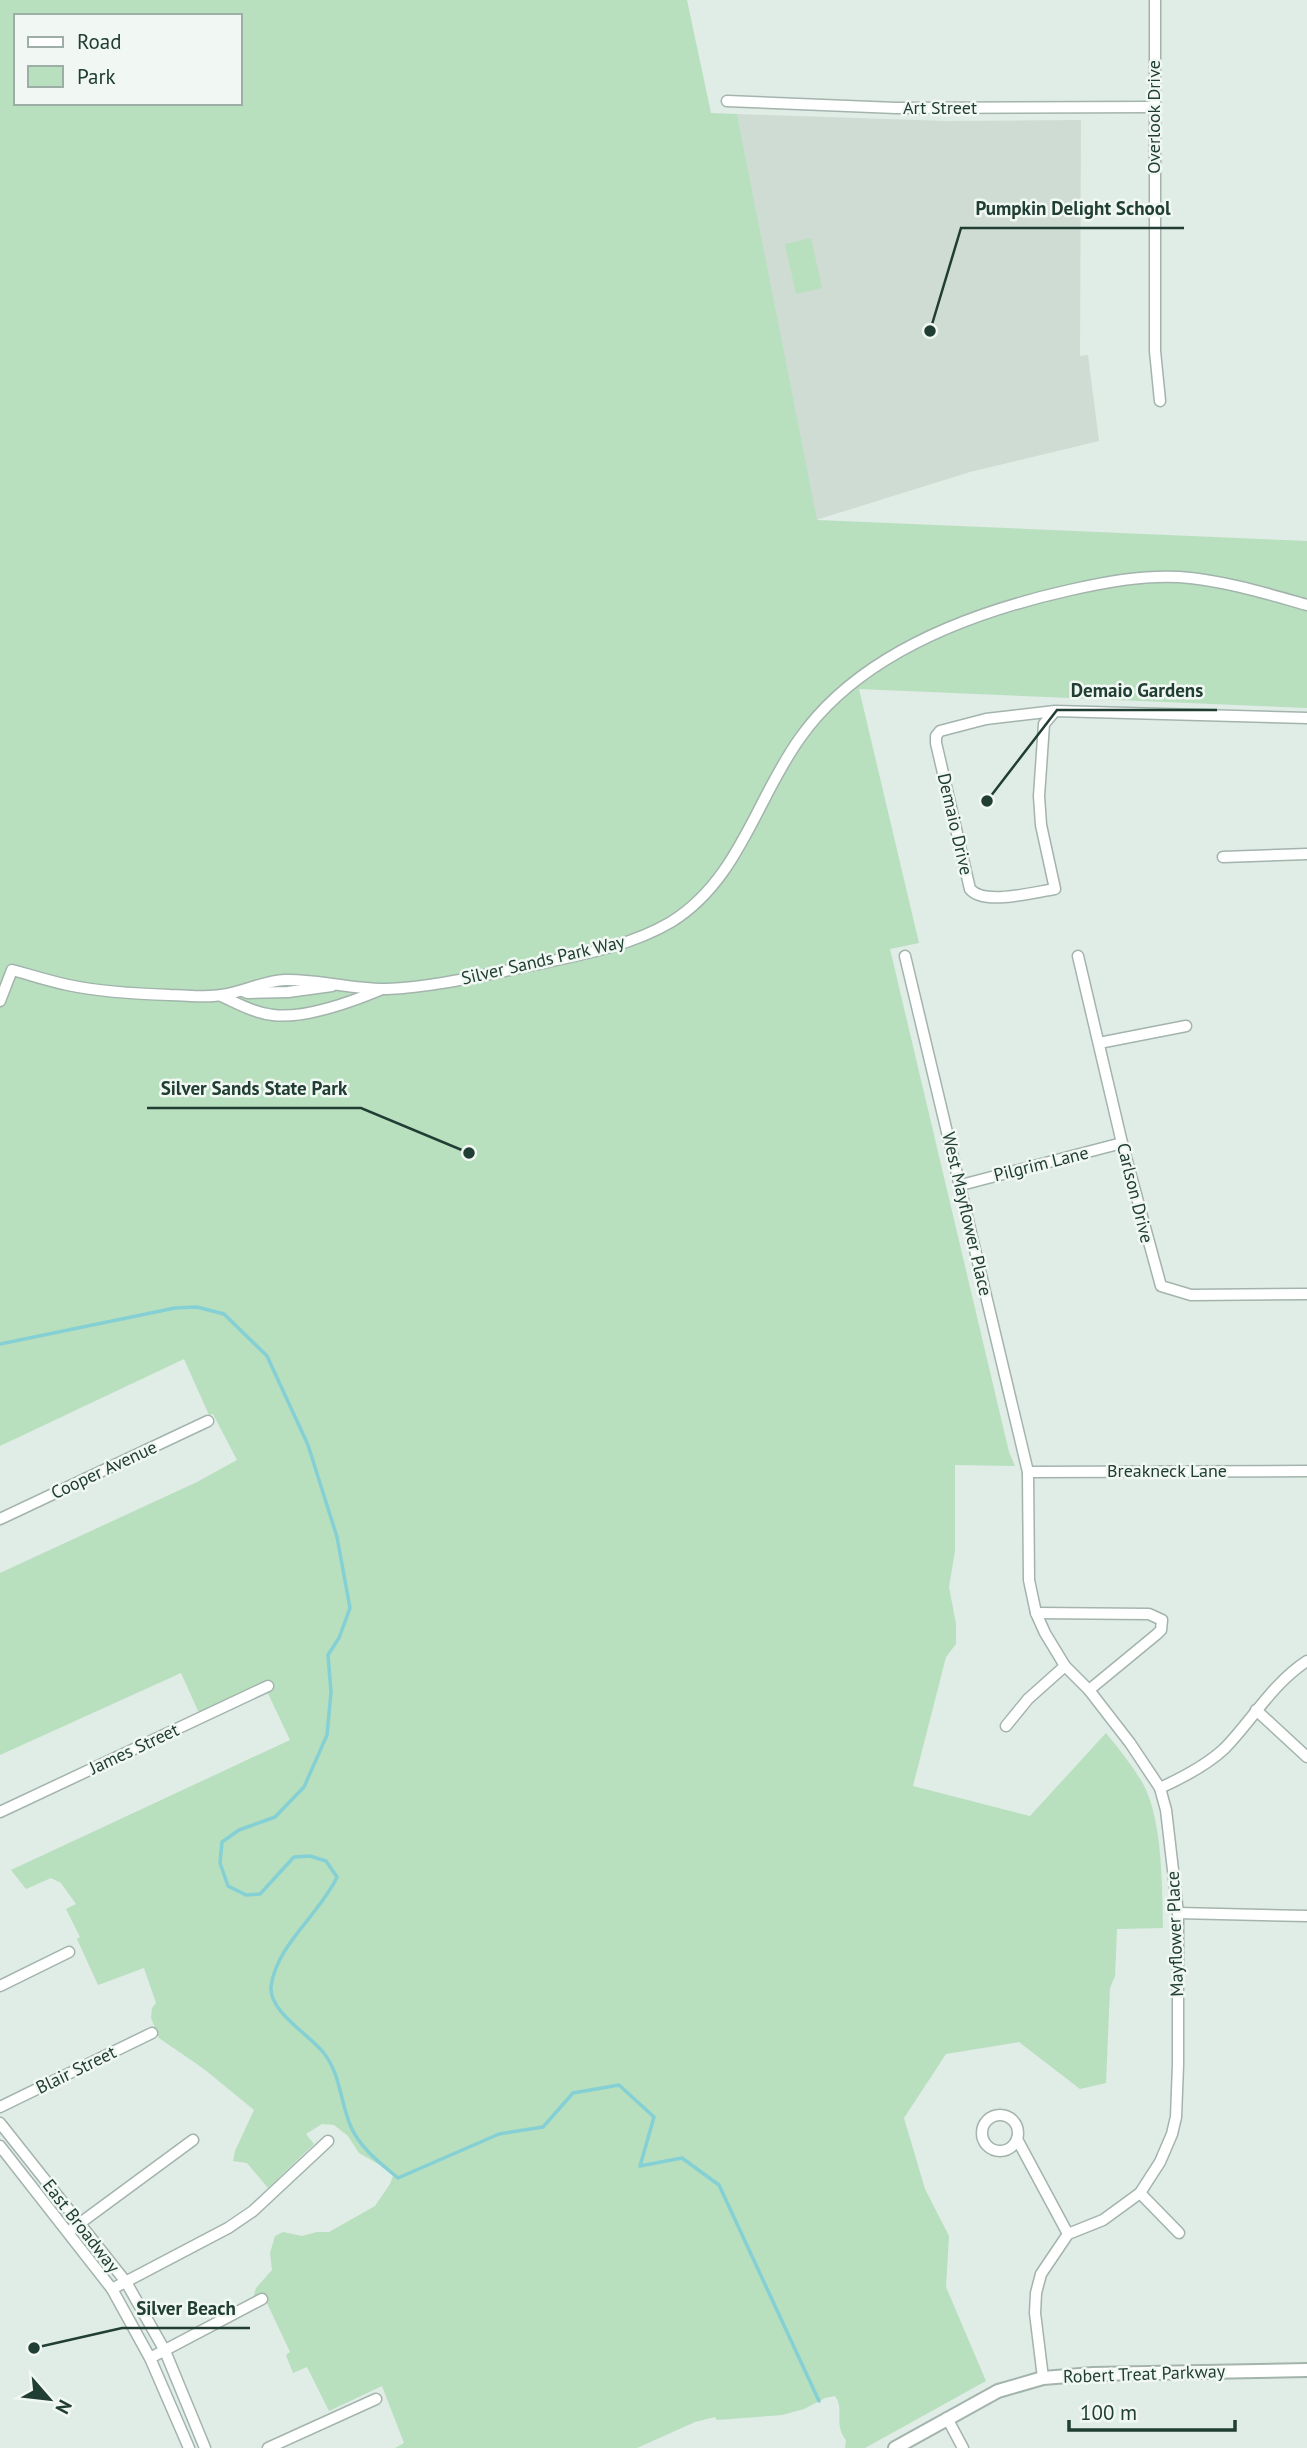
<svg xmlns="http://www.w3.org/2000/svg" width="1307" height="2448" font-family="'PT Sans',sans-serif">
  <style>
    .built { fill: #cfdcd4 }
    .green { fill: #b8dfbe; fill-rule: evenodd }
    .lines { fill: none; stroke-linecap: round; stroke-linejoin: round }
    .stream { stroke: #85d0d5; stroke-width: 3.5 }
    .minor-casing { stroke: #a3b4ad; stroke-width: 13 }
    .tertiary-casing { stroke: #a3b4ad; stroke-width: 16 }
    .minor { stroke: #fff; stroke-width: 10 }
    .tertiary { stroke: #fff; stroke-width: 12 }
    .labels { text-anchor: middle; stroke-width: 5; stroke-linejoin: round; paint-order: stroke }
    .street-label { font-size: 18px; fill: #203e33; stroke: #f1f8f4 }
    .leader { fill: none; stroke: #203e33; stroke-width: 2.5 }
    .callout-dot { fill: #203e33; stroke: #f1f8f4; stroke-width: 2.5 }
    .callout-label { font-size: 19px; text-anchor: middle; font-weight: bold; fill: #203e33; stroke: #f1f8f4; stroke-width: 5; stroke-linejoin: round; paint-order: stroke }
  </style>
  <rect width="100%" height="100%" fill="#e0ece6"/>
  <polygon class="built" points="737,114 946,121 1081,120 1080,356 1088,355 1099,441 970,472 816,520"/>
  <g class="green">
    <path d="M0 0H687L711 113 737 114 817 520 1307 541V708L859 689 919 943 890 949 1009 1452 1015 1466 955 1465V1551L949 1587 956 1624V1644L946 1657 913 1786 1030 1816 1106 1733C1119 1749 1132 1765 1142 1782 1163 1818 1162 1887 1163 1928L1117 1929 1115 1976 1110 1988 1106 2083 1080 2089 1019 2042 946 2054 904 2118 925 2189 949 2236 946 2287 986 2381 865 2448H845L846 2440C833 2424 845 2409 835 2396L825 2398 804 2409 782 2415 717 2420 715 2417 695 2422 637 2448H395L404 2443 382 2386 329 2411 307 2367 293 2373 286 2355 290 2352 265 2299 253 2298 256 2288 272 2270 270 2253 275 2236 283 2232 302 2236 317 2232H329L375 2206 390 2184 394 2173 359 2153 348 2136 334 2125 322 2124 306 2134 314 2144 268 2188 247 2163 233 2161 235 2151 254 2110 204 2069 159 2038 151 2018 152 2008 156 2003 144 1968 98 1985 77 1939 80 1937 66 1909 76 1904 61 1883 51 1878 26 1889 11 1870 290 1740 263 1683 199 1713 181 1673 0 1755V1573L197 1482 237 1460 213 1414 209 1415 184 1359 0 1446ZM16 16H240V103H16Z"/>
    <polygon points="811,238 822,288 796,294 785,244"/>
  </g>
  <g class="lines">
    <path class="stream" d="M0 1344 175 1308 197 1307 224 1314 267 1356 308 1445 337 1537 350 1608 339 1638 328 1655 331 1692 327 1735 304 1787 275 1817 239 1830 222 1842 220 1863 228 1886 246 1895 260 1894 294 1857 310 1856 326 1861 337 1877C320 1914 276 1945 271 1987 269 2011 308 2034 323 2052 341 2074 340 2102 351 2127 361 2149 380 2163 398 2178L499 2134 543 2127 573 2093 619 2085 654 2117 640 2166 682 2158 719 2185 819 2401"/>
    <g class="minor-casing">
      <g id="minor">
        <polyline points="1155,0 1155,351 1160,401"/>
        <polyline points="727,101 896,108 1154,107"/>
        <path d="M1055 711 1044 724 1039 796 1041 825 1055 889C1034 892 984 906 970 889L936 743V736L940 731 986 719 1055 711 1307 718"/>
        <polyline points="1223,857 1307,854"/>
        <polyline points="905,956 1028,1472 1029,1580 1036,1613 1045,1633 1065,1666 1089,1690 1130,1743 1160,1788 1166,1810 1178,1913 1178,2065 1176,2117 1172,2134 1160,2162 1140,2193 1103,2220 1068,2234 1041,2274 1036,2293 1035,2313 1043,2378"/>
        <polyline points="1078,956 1122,1143 1161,1286 1191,1295 1307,1294"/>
        <polyline points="243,991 248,993 288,992 332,986"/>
        <path d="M221 996C237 1003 254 1013 273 1015 305 1019 351 1002 380 990"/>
        <path d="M0 1001 12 970C31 975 49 981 68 985 102 992 136 994 170 995 187 995 205 998 221 995 244 992 262 981 285 980 319 979 353 990 387 989 433 987 479 976 524 967 573 956 627 948 671 922 739 880 756 799 800 738 860 653 972 612 1070 590 1106 582 1142 575 1179 577 1222 580 1265 593 1307 605"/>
        <polyline points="1099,1043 1186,1026"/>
        <polyline points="961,1185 1122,1143"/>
        <polyline points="1028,1472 1307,1471"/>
        <polyline points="0,1519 208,1421"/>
        <polyline points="1036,1613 1149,1614 1162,1620 1161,1630 1157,1634 1089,1690"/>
        <polyline points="1256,1710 1307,1757"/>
        <polyline points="1006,1726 1028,1699 1065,1666"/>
        <path d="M1160 1788C1182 1778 1206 1766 1225 1748 1253 1719 1272 1684 1307 1661"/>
        <polyline points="0,1812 268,1686"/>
        <polyline points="1178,1913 1307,1916"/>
        <polyline points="0,1986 69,1952"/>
        <polyline points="0,2107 152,2033"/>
        <circle cx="1000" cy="2133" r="18"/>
        <polyline points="0,2123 126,2282 165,2351 205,2448"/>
        <polyline points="1017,2139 1068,2234"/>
        <polyline points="0,2146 112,2289 150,2358 189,2448"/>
        <polyline points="1140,2193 1179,2233"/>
        <polyline points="68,2232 193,2140"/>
        <polyline points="112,2289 228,2228 253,2211 328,2141"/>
        <polyline points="150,2358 262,2299"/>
        <polyline points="947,2418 963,2448"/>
        <polyline points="268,2448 376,2399"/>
      </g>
    </g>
    <g class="tertiary-casing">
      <polyline id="tertiary" points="895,2448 998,2391 1043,2378 1093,2374 1307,2370"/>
    </g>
    <use href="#minor" class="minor"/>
    <use href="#tertiary" class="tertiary"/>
  </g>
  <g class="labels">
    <g class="street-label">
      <text x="940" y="114">Art Street</text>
      <text transform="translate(1154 117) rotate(-90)" y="6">Overlook Drive</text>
      <text transform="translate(955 824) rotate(77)" y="6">Demaio Drive</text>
      <text transform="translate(543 960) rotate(-13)" y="6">Silver Sands Park Way</text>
      <text transform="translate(1041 1164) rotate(-14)" y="6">Pilgrim Lane</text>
      <text transform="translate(1135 1193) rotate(76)" y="6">Carlson Drive</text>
      <text transform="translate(967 1214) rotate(77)" y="6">West Mayflower Place</text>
      <text transform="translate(104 1470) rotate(-25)" y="6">Cooper Avenue</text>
      <text x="1167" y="1477">Breakneck Lane</text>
      <text transform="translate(134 1749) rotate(-25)" y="6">James Street</text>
      <text transform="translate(1175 1934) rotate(-92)" y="6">Mayflower Place</text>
      <text transform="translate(76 2070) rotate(-26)" y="6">Blair Street</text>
      <text transform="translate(81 2226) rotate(52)" y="6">East Broadway</text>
      <text transform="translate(1144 2374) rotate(-2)" y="6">Robert Treat Parkway</text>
    </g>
  </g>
  <path class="leader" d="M930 331L961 228H1184M987 801L1057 710H1217M469 1153L361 1108H147M34 2348L122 2328H250"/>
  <g class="callout-dot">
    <circle cx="930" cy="331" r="7"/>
    <circle cx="987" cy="801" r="7"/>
    <circle cx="469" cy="1153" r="7"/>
    <circle cx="34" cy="2348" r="7"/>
  </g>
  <g class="callout-label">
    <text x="1073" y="215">Pumpkin Delight School</text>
    <text x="1137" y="697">Demaio Gardens</text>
    <text x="254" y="1095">Silver Sands State Park</text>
    <text x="186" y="2315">Silver Beach</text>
  </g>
  <rect x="14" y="14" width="228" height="91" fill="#f1f8f4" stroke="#9daea7" stroke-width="2"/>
  <rect x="28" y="37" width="35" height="10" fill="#ffffff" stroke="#9daea7" stroke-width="2"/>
  <text x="77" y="49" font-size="21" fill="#203e33">Road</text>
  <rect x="28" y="66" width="35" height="21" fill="#b8dfbe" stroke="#9daea7" stroke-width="2"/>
  <text x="77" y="84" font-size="21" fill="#203e33">Park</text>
  <g transform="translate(49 2399) rotate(118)" stroke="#f1f8f4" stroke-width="5" paint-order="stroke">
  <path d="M0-5L12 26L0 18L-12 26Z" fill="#203e33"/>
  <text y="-10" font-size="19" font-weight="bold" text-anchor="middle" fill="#203e33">N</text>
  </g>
  <path d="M1069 2420v10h166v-10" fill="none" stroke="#203e33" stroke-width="3.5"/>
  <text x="1080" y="2420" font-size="21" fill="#203e33" stroke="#f1f8f4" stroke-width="5" paint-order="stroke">100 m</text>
</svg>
